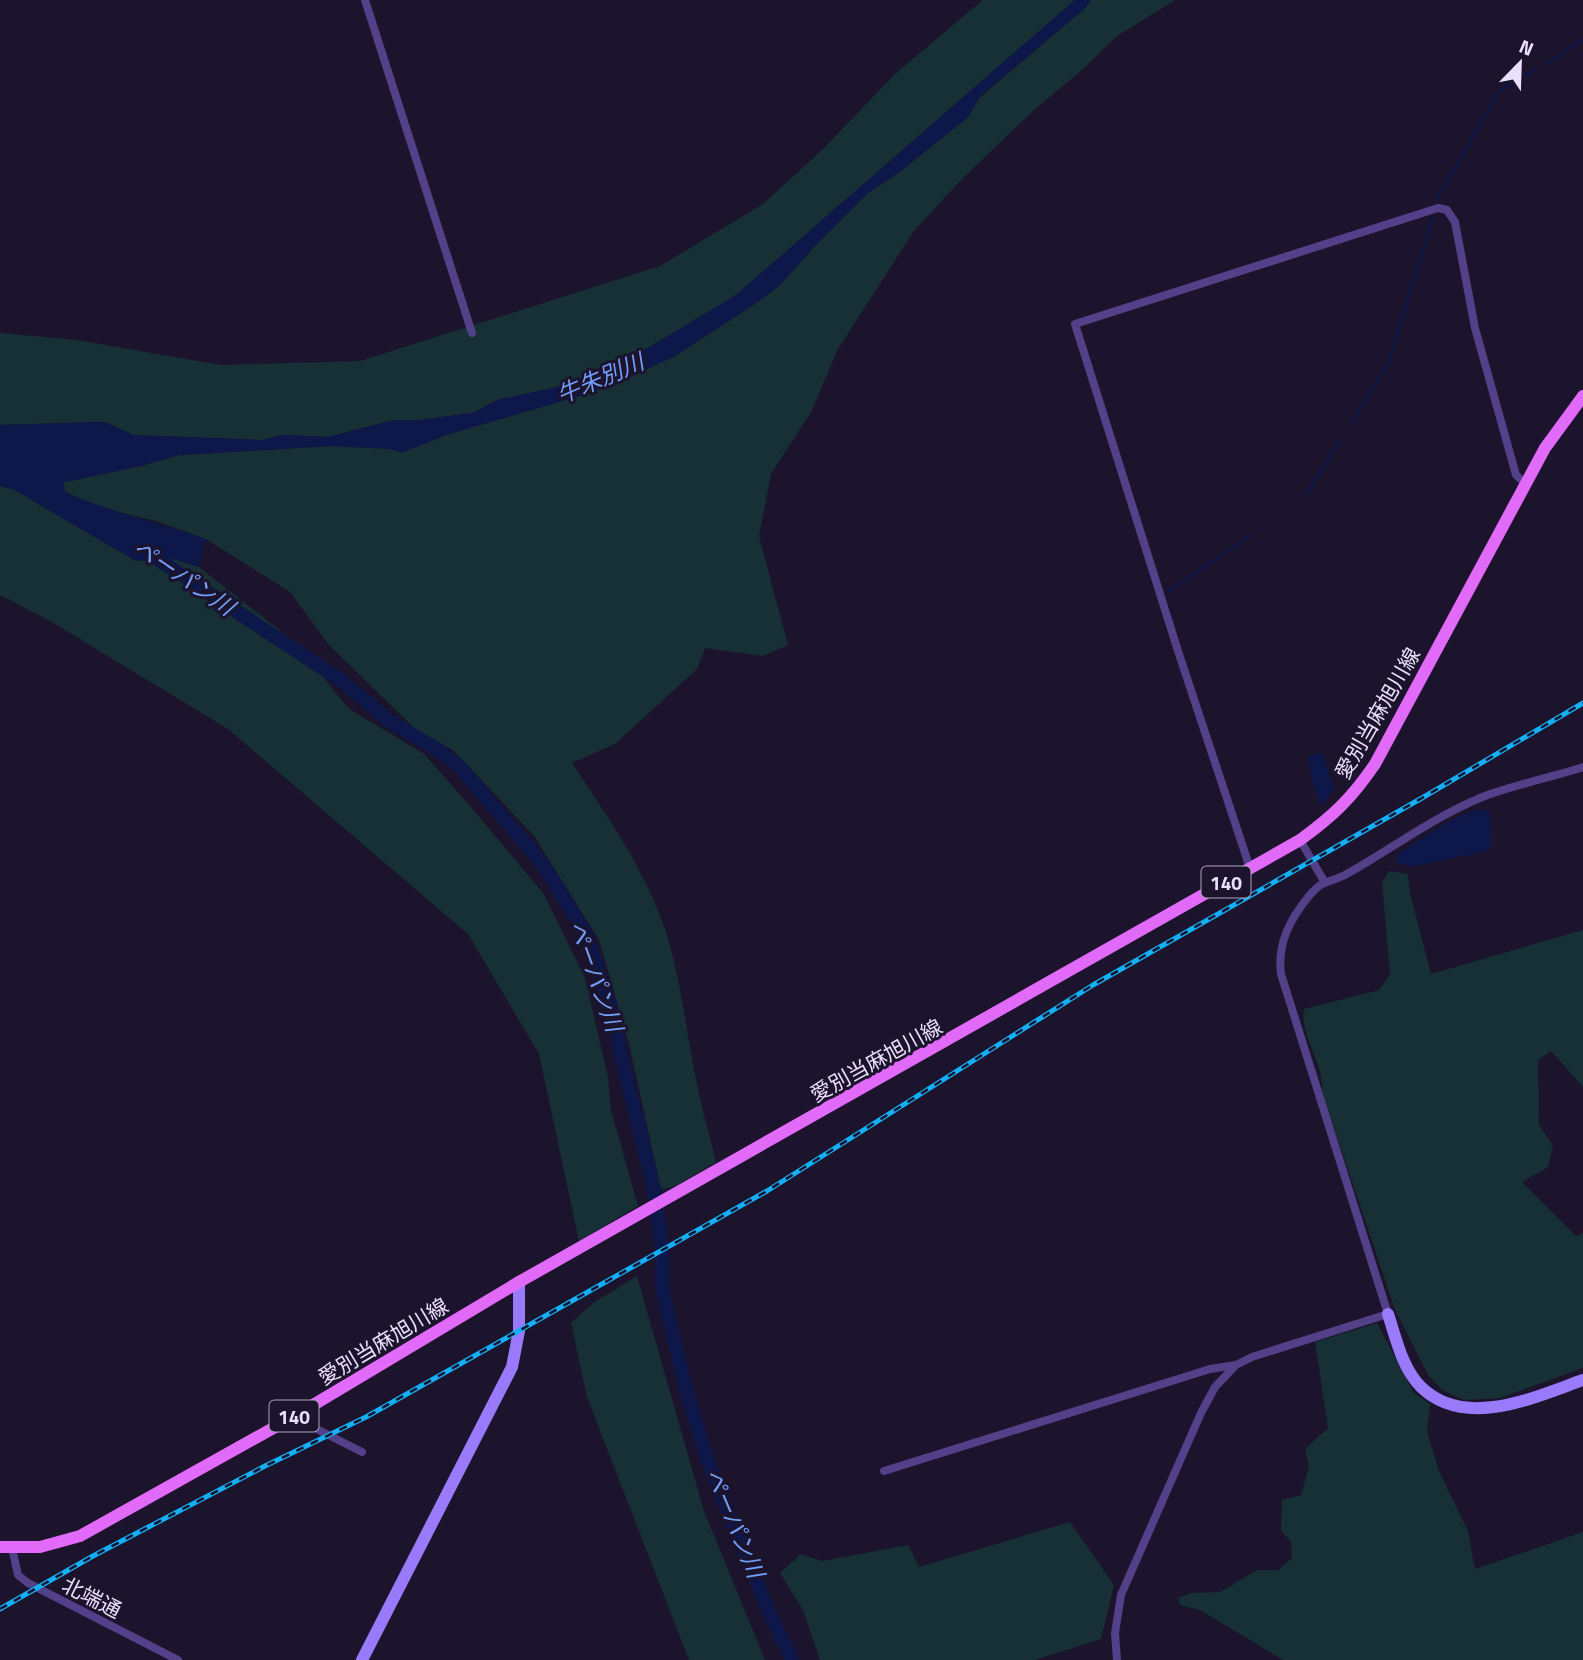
<svg xmlns="http://www.w3.org/2000/svg" width="1583" height="1660" font-family="'Titillium Web','Noto Sans JP',sans-serif">
<style>
.green{fill:#163036}
.water{fill:#0e174a}
.lines{fill:none;stroke-linecap:round;stroke-linejoin:round}
.stream{stroke:#0e174a;stroke-width:2.5}
.river{stroke:#0e174a;stroke-width:14}
.street{stroke:#524089;stroke-width:8}
.secondary{stroke:#987afa;stroke-width:12}
.primary{stroke:#e26af9;stroke-width:12}
.rail-casing{stroke:#13b0f6;stroke-width:5}
.rail{stroke:#1c132c;stroke-width:2.5;stroke-dasharray:8;stroke-linecap:butt}
.labels{text-anchor:middle;dominant-baseline:central;stroke-width:6;stroke-linejoin:round;paint-order:stroke}
.shield{fill:#1c132c;stroke:#aca2bf;stroke-width:2}
.shield-label{font-size:19px;font-weight:bold;fill:#e9dffe}
.street-label{font-size:21px;fill:#e9dffe;stroke:#1c132c}
.water-label{font-size:23px;font-style:italic;fill:#719efa;stroke:#1c132c}
</style>
<rect width="100%" height="100%" fill="#1c132c"/>
<path class="green" d="M983 0H1075L735 296 648 348 567 385 497 400 473 413 419 420H394L328 437 283 435 263 440 133 435 105 422 0 425V333L77 340 221 365 360 361 660 266 763 204 822 150 896 73Z
M1091 0H1175L1117 36 1082 70 1034 110 960 181 914 231 838 349 811 412 771 474 759 536 788 645 763 656 705 648 697 669 615 744 572 763C609 819 650 876 669 942 682 988 687 1036 697 1084 702 1110 710 1136 716 1162L674 1187 661 1189 629 1044 599 940 534 836 453 750 417 731 329 645 290 592 206 539 156 521 98 507 64 491V482L141 466 179 455 332 446 391 449 401 452 449 434 576 397 623 380 673 357 752 306 780 285 814 247 869 192 897 174 968 117 979 98 1084 9Z
M0 486 13 489 136 561 170 558 199 567 296 643 349 709 423 753 465 800 544 894 585 978 608 1077 611 1110 638 1206 579 1241 539 1054 468 934 228 729 50 621 0 595Z
M1389 871 1408 874 1410 893 1431 974 1583 930V1087L1551 1051 1538 1060 1539 1125 1553 1145 1548 1167 1522 1182 1576 1236 1583 1233V1368L1500 1398 1464 1400 1442 1390 1428 1375 1394 1307 1322 1092C1324 1061 1300 1039 1304 1009L1379 990 1390 975 1382 883Z
M637 1276 704 1511 765 1660H689L587 1397 571 1323 593 1303Z
M1377 1323 1414 1393 1430 1404 1427 1431 1439 1471 1468 1531 1475 1569 1583 1532V1660H1283L1200 1610 1180 1605 1178 1598 1190 1593 1220 1592 1257 1570H1278L1292 1558 1291 1542 1281 1530 1282 1500 1301 1495 1309 1467 1305 1449 1328 1428 1315 1342Z
M1070 1522 1114 1585 1101 1639 1035 1660H820L803 1610 780 1573 801 1554 822 1561 908 1545 919 1567Z"/>
<path class="water" d="M1075 0H1091L1084 9 979 97 968 117 897 174 869 192 814 247 780 285 752 306 673 357 623 380 576 397 449 434 401 453 391 449 332 446 179 455 141 466 64 482 65 492C110 512 159 523 206 539L199 567 170 558 136 561 13 489 0 486V425L105 422 133 435 263 440 283 435 328 437 394 420H419L473 413 497 400 567 385 648 348 735 296Z
M1319 752 1323 755 1334 789 1323 804 1320 803 1312 779 1308 757Z
M1484 809 1490 812 1491 847 1488 851 1410 867 1395 861 1398 854C1424 838 1454 813 1484 809Z"/>
<g class="lines">
<path class="stream" d="M1547 64 1583 39
M1434 204 1500 90 1535 70
M1353 421 1389 361 1433 217
M1307 493 1341 439
M1168 592 1251 535"/>
<path class="river" d="M144 550 342 681 391 722 438 750 459 766 537 857 551 877 586 935 615 1020 621 1055 654 1189 662 1248V1288L685 1386 708 1462 769 1612 792 1660"/>
<path class="street" d="M365 0 472 333
M1300 840 1324 881
M1250 868 1178 651 1075 324 1438 208 1447 210 1455 222 1475 328 1516 475 1525 483
M293 1417 362 1452
M884 1471 1210 1369 1236 1365 1252 1357 1388 1314 1281 974C1277 944 1290 919 1309 896 1323 879 1329 883 1345 875 1390 850 1432 818 1480 798 1513 785 1549 778 1583 767
M12 1548 18 1575 28 1583 178 1660
M1117 1660 1115 1633 1121 1595 1201 1413 1215 1387 1236 1365"/>
<path class="secondary" d="M1388 1314C1396 1338 1402 1368 1421 1387 1465 1430 1535 1397 1583 1380
M362 1660 512 1367 519 1331V1282"/>
<path class="primary" d="M0 1547H40L80 1536 293 1417 519 1282 1300 840C1333 816 1352 798 1375 764L1545 448 1583 396"/>
<g class="rail-casing">
<path id="rail" d="M0 1609 93 1556 265 1466 366 1417 767 1191 1093 985 1422 798 1583 703"/>
</g>
<use href="#rail" class="rail"/>
</g>
<g class="labels">
<g class="shield">
<rect x="1201.5" y="866.5" width="49" height="31" rx="5"/>
<rect x="269.5" y="1400.5" width="49" height="31" rx="5"/>
</g>
<g class="shield-label">
<text x="1226" y="882">140</text>
<text x="294" y="1416">140</text>
</g>
<g class="street-label">
<text transform="translate(1377 713) rotate(-60)">愛別当麻旭川線</text>
<text transform="translate(876 1060) rotate(-29)">愛別当麻旭川線</text>
<text transform="translate(383 1341) rotate(-31)">愛別当麻旭川線</text>
<text transform="translate(92 1597) rotate(27)">北端通</text>
</g>
<g class="water-label">
<text transform="translate(600 378) rotate(-23)">牛朱別川</text>
<text transform="translate(184 577) rotate(34)">ペーパン川</text>
<text transform="translate(596 976) rotate(70)">ペーパン川</text>
<text transform="translate(735 1523) rotate(67)">ペーパン川</text>
</g>
</g>
<g transform="translate(1520 63) rotate(23)" stroke="#1c132c" stroke-width="5" paint-order="stroke">
<path d="M0-5L12 26L0 18L-12 26Z" fill="#e9dffe"/>
<text y="-10" font-size="19" font-weight="bold" text-anchor="middle" fill="#e9dffe">N</text>
</g>
</svg>
